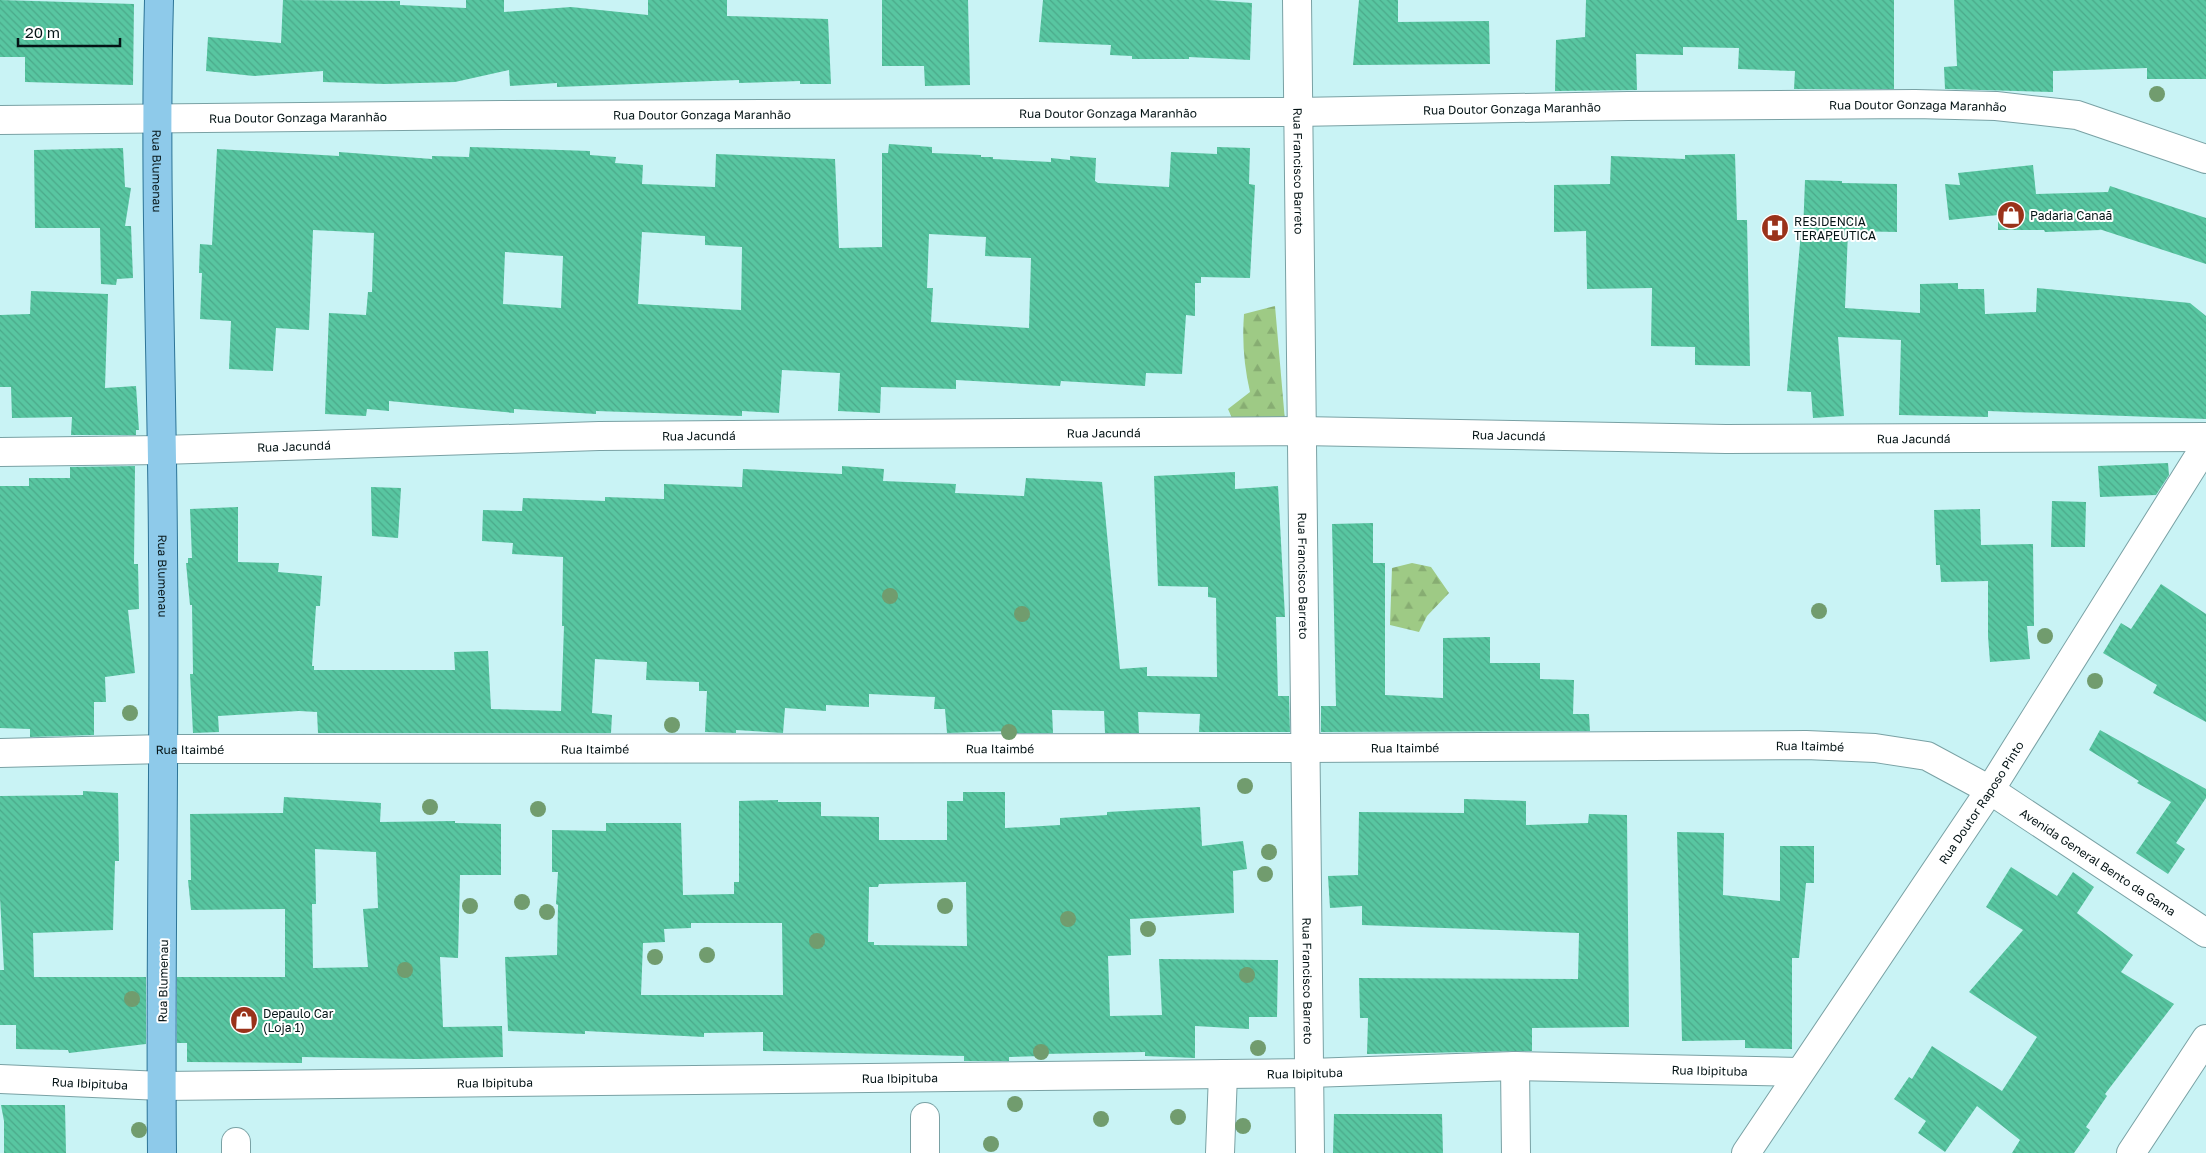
<svg xmlns="http://www.w3.org/2000/svg" width="2206" height="1153" font-family="'Golos Text',sans-serif">
<style>
.forest{fill:url(#forest-firs)}
.building{fill:url(#building-back-hatch);fill-rule:evenodd}
.lines{fill:none;stroke-linecap:round;stroke-linejoin:round}
.minor-casing{stroke:#79a1a4;stroke-width:30}
.major-casing{stroke:#2d7497;stroke-width:30}
.minor{stroke:#fff;stroke-width:28}
.major{stroke:#8ecaea;stroke-width:28}
.tree{fill:#719c6e}
.labels{text-anchor:middle;dominant-baseline:central;stroke-width:4;stroke-linejoin:round;paint-order:stroke}
.street-label{font-size:12px;fill:#051416;stroke:#fff}
.poi-label{font-size:12px;fill:#051416;stroke:#fff;text-anchor:start}
</style>
<defs>
<pattern id="forest-firs" width="22" height="20" patternUnits="userSpaceOnUse" patternTransform="scale(1.25)"><rect width="22" height="20" fill="#9eca85"/><path d="M5 1l3.5 6h-7zM16 11l3.5 6h-7z" fill="#87ad72"/></pattern>
<pattern id="building-back-hatch" width="6" height="6" patternUnits="userSpaceOnUse" patternTransform="scale(1.25)"><rect width="6" height="6" fill="#58c6a1"/><path d="M-1 5l2 2M0 0l6 6M5-1l2 2" fill="none" stroke="#4ba98a"/></pattern>
</defs>
<rect width="100%" height="100%" fill="#c9f3f5"/>
<path class="forest" d="M1275 306 1285 421 1232 418 1228 409 1250 392C1244 366 1242 341 1244 314Z
M1412 563 1431 567 1449 593 1427 616 1419 632 1390 625 1392 568Z"/>
<path class="building" d="M0 0 134 4 133 85 25 82V57H0Z
M283 0 400 1V5L466 8V0H504V12L571 7 648 15V0H727V16L828 19 831 84H800V81L739 83V80L557 87V83L510 86 509 70 455 82 385 84 323 82V71L254 76 206 71 208 37 281 43Z
M882 0H968L970 85 925 86 924 66H882Z
M1043 0H1209L1252 3 1250 60 1189 57V59H1132V56L1110 55 1111 45 1039 42Z
M1359 0H1398V22L1489 21 1490 64 1353 65Z
M1586 0H1894V89H1794L1795 71 1738 69 1739 48 1683 47V55L1636 54 1637 90 1555 91 1556 40 1585 37Z
M1954 0H2206V79H2147V68L2053 71V92L1945 89 1944 67 1957 66Z
M889 144 932 147V153L981 155V157H993V159L1051 162V158L1070 160V156L1096 158 1095 181 1098 183 1169 187 1171 152 1217 154V147L1250 148 1249 184 1255 185 1250 278 1201 277V283H1195V316L1186 315 1182 374 1146 373 1145 386 1061 381 1060 386 956 380V389L881 387 880 413 838 411 840 373 782 370 779 413 742 411V416L596 411V414L514 409V413L389 401V411L367 409 366 416 325 414 329 313 366 315 368 292H372L374 233 313 230 309 330 276 328 273 371 229 369 231 321 200 319 202 273H199L200 244 212 245 217 149 339 156V152L432 159V156L469 157 470 147 590 151V155L616 157 615 163 643 165 642 184 715 187 716 154 835 159 839 248 882 247V153H888ZM642 232 705 236V245L742 247 741 310 638 304ZM929 234 986 237 985 256 1031 258 1029 328 931 322 933 288H927ZM505 252 563 256 561 308 503 304Z
M123 148 125 187 131 188 125 226H131L133 278 117 279 116 285 101 284 100 228H35L34 150Z
M1735 154 1737 220H1747L1750 366 1695 365V347L1651 346 1652 288 1587 289 1586 231 1554 232V185L1610 184 1611 156 1685 159V155Z
M2033 165 2036 194 2108 192 2110 186 2206 218V264L2099 229 2101 230 2045 232 2044 230H1998V215L1949 220 1945 184 1960 185 1958 173Z
M1805 180 1842 181V183L1897 184V232L1848 231 1845 308 1920 313V284L1958 283V289H1984L1985 314 2036 312 2037 288 2190 303 2206 316V419L1988 411V417L1899 415 1901 340 1838 337 1844 416 1813 418 1811 392 1787 391 1801 232 1803 233Z
M31 291 108 294 105 388 136 386 139 430H136V435H71L72 417 12 418 11 387H0V315L30 314Z
M2168 463 2169 475 2156 495 2100 497 2098 466Z
M135 466 134 564H138L139 609 128 610 135 673 105 677 106 702H94V735L30 737V729L0 728V486H29V478H70V467Z
M842 466 884 469 883 481 956 484 955 493 1024 496 1026 478 1102 482 1120 669 1147 667V676L1217 677 1216 598 1208 597V587L1158 586 1154 476 1235 472V489L1278 486 1285 617H1276L1278 696H1289L1290 732H1199L1200 714 1138 712 1139 733H1105L1104 711 1052 710 1053 733H1012V731L947 733 945 709H934L935 697 869 694V707L826 705V711L785 708 783 733 736 730V733L705 732 707 691H699V682L646 680 647 662 595 659 592 713 612 715 611 733H318L317 712 299 711 218 716 219 732 193 733 190 674H193L192 605H190L186 563H188V558H192L190 509 238 507V562L279 563 278 572 322 576 320 606H316L312 666H314V670H455L454 652 488 651 491 709 561 711 564 626H562L563 557 512 554 513 543 482 541 483 510 522 511 523 498 605 501V497L664 499V484L742 487 743 469 842 474Z
M371 487 401 488 398 538 372 536Z
M2052 501 2086 502 2085 547H2051Z
M1980 509 1981 545 2033 544 2034 626H2027L2030 659 1990 662 1988 636V581L1941 582 1940 565H1936L1934 510Z
M1373 523V563H1385V695L1443 698V638L1490 637V663H1540V679L1574 680 1573 714H1589L1590 731 1321 732V706H1336L1332 524Z
M2161 584 2206 614V722L2153 693 2157 685 2103 653 2121 623 2131 629Z
M2100 730 2206 789V798L2176 843 2185 849 2168 874 2136 853 2171 802 2137 783 2139 781 2089 750Z
M83 791 118 793 119 861H115L113 930 33 933 34 977H146V1044L69 1053 68 1050 16 1049V1025H0V970H4L0 898V796L83 795Z
M963 792H1005V828L1060 825V818L1107 815V812L1200 807 1202 846 1243 841 1247 869 1233 871 1234 913 1130 919 1131 955 1108 956 1110 1016 1162 1015 1159 959 1278 960 1277 1017H1249V1029L1195 1026V1058L1145 1056V1052L1043 1054V1056L1009 1057V1061H964V1056L763 1051V1032L704 1033V1037L585 1031V1034L508 1031 505 957 557 955 558 905 556 904 558 872H552V830L606 831V823H681L683 895 734 894V882H739V801L778 800V802H821V816L879 817V840H947V801H963ZM966 882 967 946 874 945V942H868L869 887H878L879 884ZM691 923H782L783 995H641L643 943 665 942 664 929 691 928Z
M284 797 381 803 380 822 455 821V823L501 824V875H460L458 958 440 957 443 1027 502 1026 503 1057 416 1059 302 1057V1063L187 1062V1043H177V977H285V909L191 910 188 880H191L190 814 283 813ZM315 849 376 852 378 908 363 909 368 967 313 968 312 904H316Z
M1464 799 1526 801V825L1588 823 1589 814 1627 815 1629 1027 1532 1028V1051L1367 1054 1368 1018H1360L1359 978 1578 979 1579 933 1362 925V906L1330 908 1328 876 1358 875 1359 812 1464 813Z
M1677 832 1724 833 1723 895 1780 901V846H1814V883H1806L1799 958H1792V1049L1745 1048V1040L1682 1041Z
M2011 867 2057 896 2073 872 2094 887 2077 913 2133 955 2121 972 2174 1004 2105 1094 2107 1096 2086 1127 2090 1130 2074 1153H2012L2020 1140 1977 1106 1945 1152 1918 1133 1926 1121 1894 1099 1909 1077 1912 1079 1932 1046 2002 1091 2037 1037 1969 992 2023 930 1986 907Z
M1 1105H65L66 1153H4V1121Z
M1334 1114H1442L1443 1153H1333Z"/>
<g class="lines">
<g class="minor-casing">
<g id="minor">
<path id="s1" d="M1297 0 1310 1153"/>
<path id="s2" d="M0 120 502 115 1297 112 1628 106 1915 104 1996 106 2077 115 2206 159"/>
<path id="s3" d="M0 452 162 450 599 436 1301 431 1726 439 2206 437"/>
<path id="s4" d="M0 753 165 749 1305 748 1806 745 1875 748 1927 756 1990 790 2206 933"/>
<path d="M1515 1066 1516 1153"/>
<path id="s5" d="M0 1079 162 1086 1310 1073 1515 1066 1799 1072"/>
<path d="M236 1153V1142"/>
<path d="M925 1153V1117"/>
<path d="M1220 1153 1223 1074"/>
<path id="s6" d="M1746 1153 1990 790 2206 445"/>
<path d="M2131 1153 2206 1039"/>
</g>
</g>
<g class="major-casing">
<g id="major">
<path id="s7" d="M159 0C154 183 162 367 163 550 165 751 160 952 162 1153"/>
</g>
</g>
<use href="#minor" class="minor"/>
<use href="#major" class="major"/>
</g>
<g class="tree">
<circle cx="2157" cy="94" r="8"/>
<circle cx="890" cy="596" r="8"/>
<circle cx="1819" cy="611" r="8"/>
<circle cx="1022" cy="614" r="8"/>
<circle cx="2045" cy="636" r="8"/>
<circle cx="2095" cy="681" r="8"/>
<circle cx="130" cy="713" r="8"/>
<circle cx="672" cy="725" r="8"/>
<circle cx="1009" cy="732" r="8"/>
<circle cx="1245" cy="786" r="8"/>
<circle cx="430" cy="807" r="8"/>
<circle cx="538" cy="809" r="8"/>
<circle cx="1269" cy="852" r="8"/>
<circle cx="1265" cy="874" r="8"/>
<circle cx="522" cy="902" r="8"/>
<circle cx="470" cy="906" r="8"/>
<circle cx="945" cy="906" r="8"/>
<circle cx="547" cy="912" r="8"/>
<circle cx="1068" cy="919" r="8"/>
<circle cx="1148" cy="929" r="8"/>
<circle cx="817" cy="941" r="8"/>
<circle cx="707" cy="955" r="8"/>
<circle cx="655" cy="957" r="8"/>
<circle cx="405" cy="970" r="8"/>
<circle cx="1247" cy="975" r="8"/>
<circle cx="132" cy="999" r="8"/>
<circle cx="1258" cy="1048" r="8"/>
<circle cx="1041" cy="1052" r="8"/>
<circle cx="1015" cy="1104" r="8"/>
<circle cx="1178" cy="1117" r="8"/>
<circle cx="1101" cy="1119" r="8"/>
<circle cx="1243" cy="1126" r="8"/>
<circle cx="139" cy="1130" r="8"/>
<circle cx="991" cy="1144" r="8"/>
</g>
<defs>
<g id="shop-disc" transform="scale(1.4375)"><circle r="9.5" fill="#9a321a" stroke="#fff"/><path d="M-5-2.5h2.3a2.7 3.5 0 0 1 5.4 0H5L5.5 6h-11ZM-1.5-2.5h3a1.5 2.3 0 0 0-3 0Z" fill="#fff"/></g>
<g id="hospital-disc" transform="scale(1.4375)"><circle r="9.5" fill="#9a321a" stroke="#fff"/><path d="M-5-5h3v3.5h4V-5h3V5h-3V1.5h-4V5h-3Z" fill="#fff"/></g>
</defs>
<g fill-rule="evenodd">
<use href="#shop-disc" x="2011" y="215"/>
<use href="#hospital-disc" x="1775" y="228"/>
<use href="#shop-disc" x="244" y="1020"/>
</g>
<g class="labels">
<g class="street-label">
<text stroke="none"><textPath href="#s2" startOffset="1918">Rua Doutor Gonzaga Maranhão</textPath></text>
<text stroke="none"><textPath href="#s2" startOffset="1512">Rua Doutor Gonzaga Maranhão</textPath></text>
<text stroke="none"><textPath href="#s2" startOffset="1108">Rua Doutor Gonzaga Maranhão</textPath></text>
<text stroke="none"><textPath href="#s2" startOffset="702">Rua Doutor Gonzaga Maranhão</textPath></text>
<text stroke="none"><textPath href="#s2" startOffset="298">Rua Doutor Gonzaga Maranhão</textPath></text>
<text stroke="none"><textPath href="#s7" startOffset="171">Rua Blumenau</textPath></text>
<text stroke="none"><textPath href="#s1" startOffset="171">Rua Francisco Barreto</textPath></text>
<text stroke="none"><textPath href="#s3" startOffset="1104">Rua Jacundá</textPath></text>
<text stroke="none"><textPath href="#s3" startOffset="1509">Rua Jacundá</textPath></text>
<text stroke="none"><textPath href="#s3" startOffset="699">Rua Jacundá</textPath></text>
<text stroke="none"><textPath href="#s3" startOffset="1914">Rua Jacundá</textPath></text>
<text stroke="none"><textPath href="#s3" startOffset="294">Rua Jacundá</textPath></text>
<text stroke="none"><textPath href="#s7" startOffset="576">Rua Blumenau</textPath></text>
<text stroke="none"><textPath href="#s1" startOffset="576">Rua Francisco Barreto</textPath></text>
<text stroke="none"><textPath href="#s4" startOffset="1810">Rua Itaimbé</textPath></text>
<text stroke="none"><textPath href="#s4" startOffset="1405">Rua Itaimbé</textPath></text>
<text stroke="none"><textPath href="#s4" startOffset="595">Rua Itaimbé</textPath></text>
<text stroke="none"><textPath href="#s4" startOffset="1000">Rua Itaimbé</textPath></text>
<text stroke="none"><textPath href="#s4" startOffset="190">Rua Itaimbé</textPath></text>
<text stroke="none"><textPath href="#s6" startOffset="422">Rua Doutor Raposo Pinto</textPath></text>
<text stroke="none"><textPath href="#s4" startOffset="2129">Avenida General Bento da Gama</textPath></text>
<text transform="translate(163 981) rotate(-89)">Rua Blumenau</text>
<text stroke="none"><textPath href="#s1" startOffset="981">Rua Francisco Barreto</textPath></text>
<text stroke="none"><textPath href="#s5" startOffset="1710">Rua Ibipituba</textPath></text>
<text stroke="none"><textPath href="#s5" startOffset="1305">Rua Ibipituba</textPath></text>
<text stroke="none"><textPath href="#s5" startOffset="900">Rua Ibipituba</textPath></text>
<text stroke="none"><textPath href="#s5" startOffset="495">Rua Ibipituba</textPath></text>
<text stroke="none"><textPath href="#s5" startOffset="90">Rua Ibipituba</textPath></text>
</g>
<g class="poi-label">
<text x="2030" y="215">Padaria Canaã</text>
<text x="1794" y="221">RESIDENCIA<tspan x="1794" dy="14">TERAPEUTICA</tspan></text>
<text x="263" y="1013">Depaulo Car<tspan x="263" dy="14">(Loja 1)</tspan></text>
</g>
</g>
<path d="M18 38v8h102v-8" fill="none" stroke="#051416" stroke-width="2.5"/>
<text x="25" y="38" font-size="15" fill="#051416" stroke="#ffffff" stroke-width="4" paint-order="stroke">20 m</text>
</svg>
